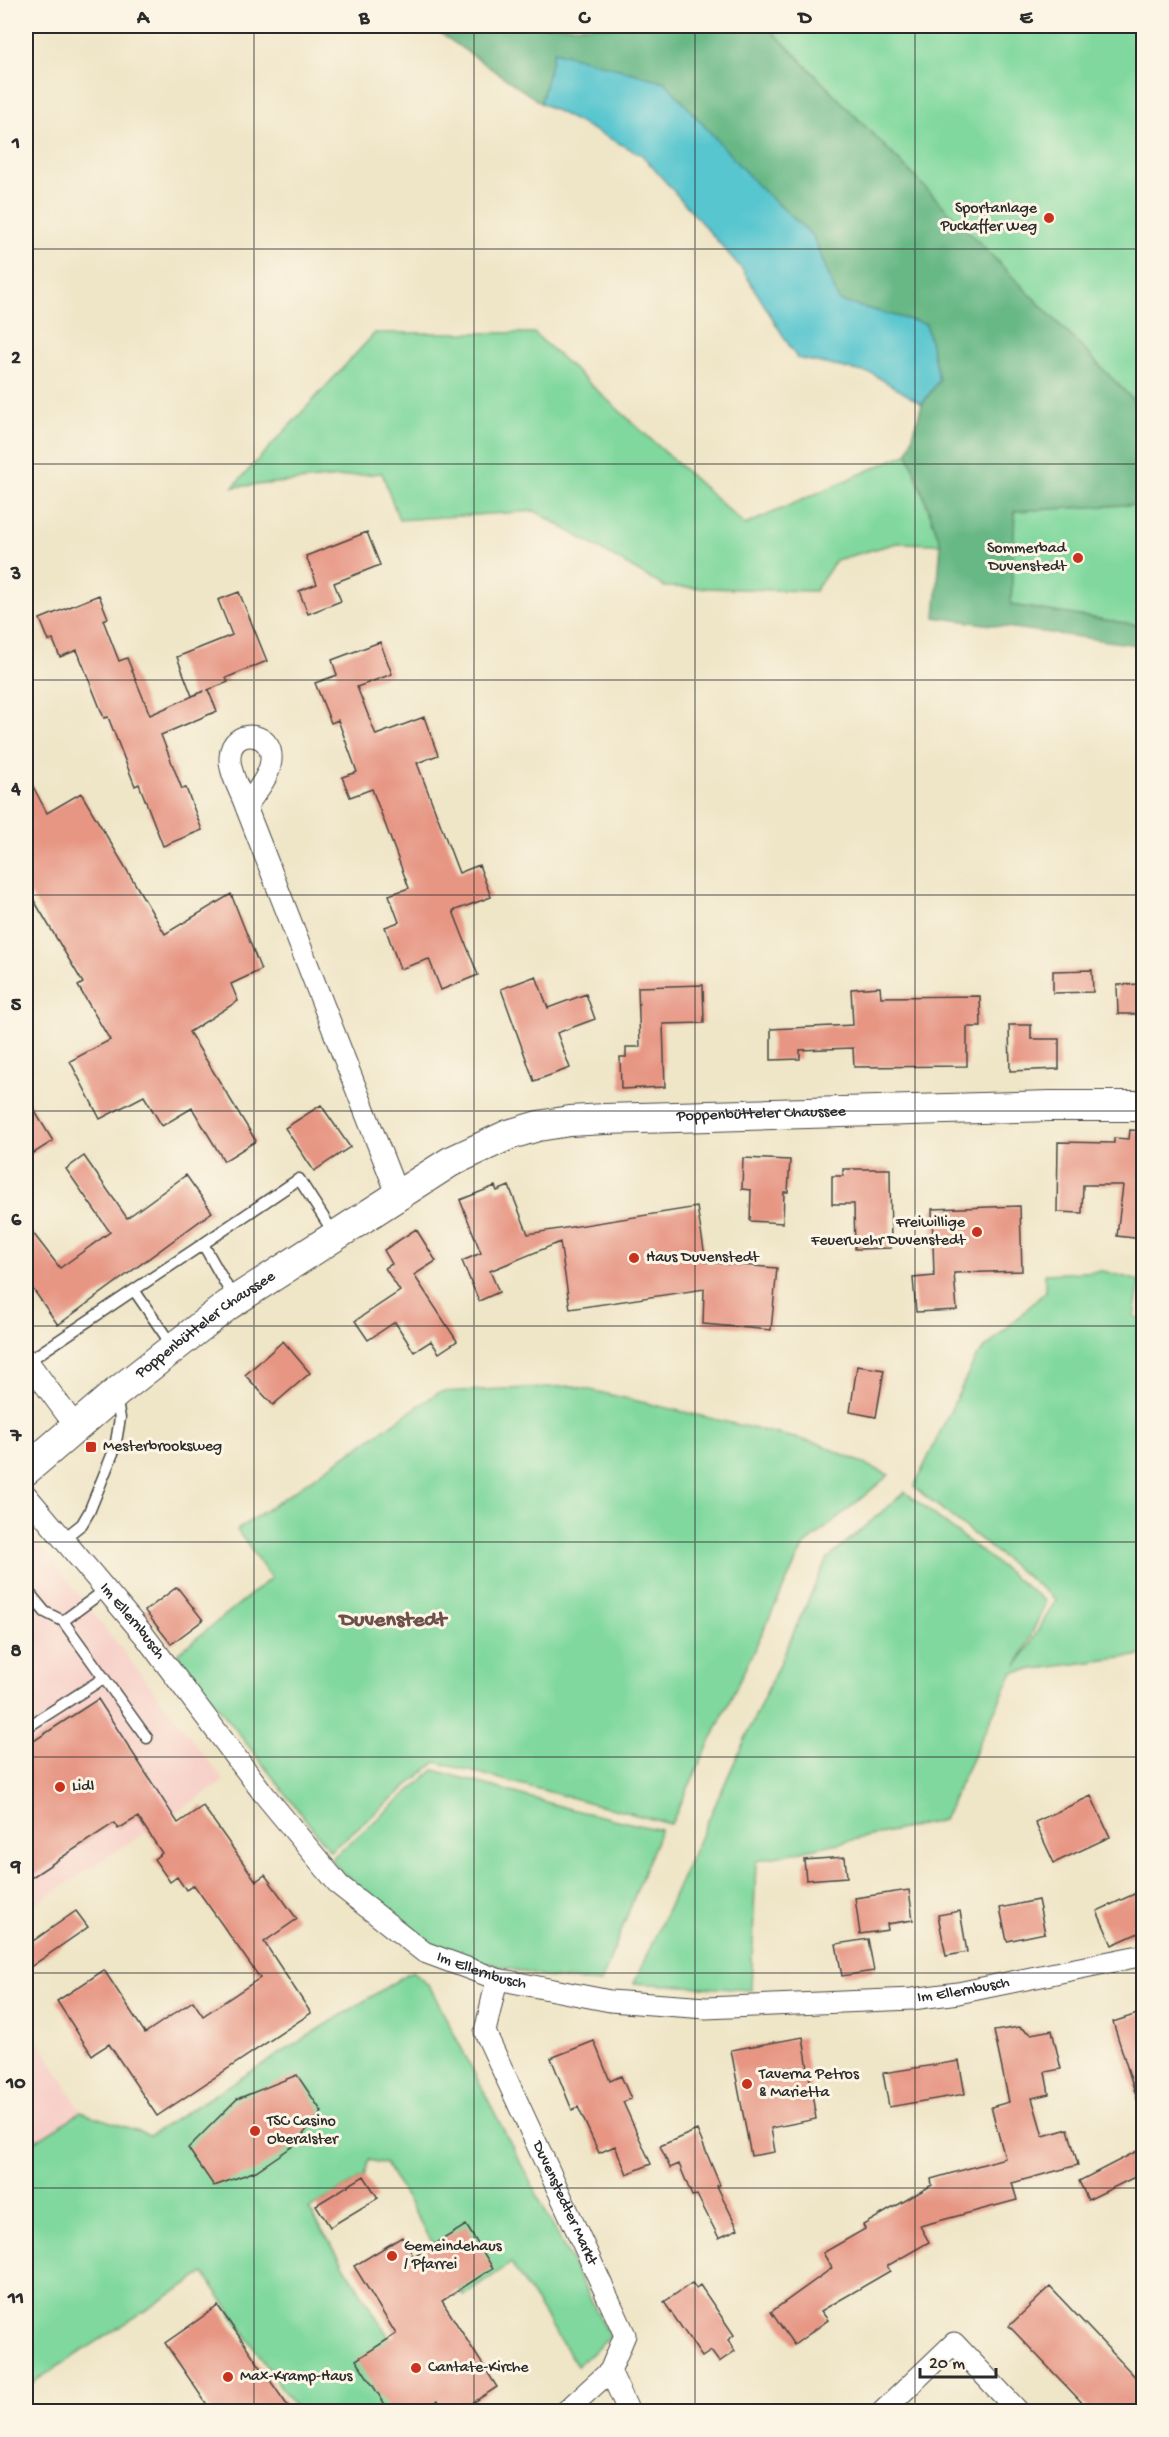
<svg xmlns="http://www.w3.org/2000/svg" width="1169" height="2437" font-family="'Gochi Hand',sans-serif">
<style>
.built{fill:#f7d0c9}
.green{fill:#80d89e;stroke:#568264;stroke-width:1.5}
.forest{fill:#68b885;stroke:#4a7258;stroke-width:1.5}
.water{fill:#59c6cf;stroke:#42787d;stroke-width:1.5}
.building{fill:#e79684}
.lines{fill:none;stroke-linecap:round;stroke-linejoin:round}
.service-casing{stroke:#484742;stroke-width:13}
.minor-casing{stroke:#484742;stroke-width:23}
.secondary-casing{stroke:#484742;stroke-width:32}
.service{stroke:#fff;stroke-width:10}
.minor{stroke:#fff;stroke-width:21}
.secondary{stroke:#fff;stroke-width:30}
.grid{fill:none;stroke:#2b2b2b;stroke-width:1.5;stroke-opacity:0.55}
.poi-dot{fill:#c8321e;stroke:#fcf5e5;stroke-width:2}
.labels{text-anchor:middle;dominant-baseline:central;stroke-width:6;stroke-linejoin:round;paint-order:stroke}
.poi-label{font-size:16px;fill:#2b2b2b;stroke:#fcf5e5;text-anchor:start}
.street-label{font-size:16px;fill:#2b2b2b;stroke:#fcf5e5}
.district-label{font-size:22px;font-weight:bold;fill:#6d504a;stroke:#fcf5e5}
.neatline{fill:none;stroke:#2b2b2b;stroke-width:2}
.grid-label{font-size:20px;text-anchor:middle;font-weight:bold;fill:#2b2b2b}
</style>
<rect width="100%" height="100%" fill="#fcf5e5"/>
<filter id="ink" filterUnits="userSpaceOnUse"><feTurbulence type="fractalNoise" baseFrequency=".0167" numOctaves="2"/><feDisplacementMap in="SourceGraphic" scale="12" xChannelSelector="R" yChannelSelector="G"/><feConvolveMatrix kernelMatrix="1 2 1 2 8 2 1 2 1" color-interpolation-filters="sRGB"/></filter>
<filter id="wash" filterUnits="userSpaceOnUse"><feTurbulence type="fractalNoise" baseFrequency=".008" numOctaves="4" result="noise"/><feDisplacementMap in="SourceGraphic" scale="24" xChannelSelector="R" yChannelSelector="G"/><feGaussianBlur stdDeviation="1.35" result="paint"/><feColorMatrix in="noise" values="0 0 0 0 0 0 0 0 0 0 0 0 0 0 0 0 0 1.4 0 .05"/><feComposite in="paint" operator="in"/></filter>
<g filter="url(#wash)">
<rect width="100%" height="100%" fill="#efe5c7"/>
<path class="built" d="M29 1531 224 1781 26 1910V1532Z
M26 2020 81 2111 26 2147Z"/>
<path class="green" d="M767 26H1143V410Z
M375 333H534L745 525 908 453 941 544 897 543 836 560 815 591 665 587 535 511 399 520 382 473 233 487Z
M1143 504V626L1011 605 1015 511Z
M1103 1271 1140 1281 1134 1317 1144 1319 1143 1655 1013 1672 943 1820 756 1861 751 1990 634 1983 827 1559 905 1492 1046 1602 1017 1666 1056 1600 914 1487 976 1357 1045 1292V1274Z
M573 1386 820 1444 889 1475 803 1547 671 1824 436 1762 330 1851 177 1654 271 1578 237 1530 439 1392Z
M434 1770 570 1809 660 1830 601 1983 544 1977 441 1952 341 1872 331 1859Z
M412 1971 430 1987 610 2337 577 2366 511 2263 464 2296 386 2164 369 2160 364 2176 309 2209 435 2411H297L204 2273 26 2387V2147L81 2112 150 2135Z"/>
<path class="forest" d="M430 26H767L1143 410V504L1015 511 1011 605 1143 626V646L935 617 941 544 908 453 922 404 939 380 926 324 839 301 813 236 758 186 555 51 541 103Z"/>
<path class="water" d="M554 51 665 82 758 186 813 236 839 301 926 324 939 380 922 404 873 374 797 358 742 269 642 155 541 103Z"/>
<g id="blocks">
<path class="building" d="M367 532 380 565 334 583 341 601 308 614 299 591 317 584 306 556Z
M239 592 267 661 226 678 228 682 208 690 217 711 161 735 182 789 186 788 202 830 163 846 139 784 135 786 108 717 104 718 77 650 60 657 53 640 49 641 40 619 99 595 108 618 103 620 119 661 127 658 150 715 204 691 192 696 177 657 232 635 218 600Z
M380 642 392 674 357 687 376 735 424 717 438 755 417 763 459 873 479 865 491 897 453 911 478 975 441 990 429 959 400 969 385 927 399 922 389 895 409 888 372 789 350 797 342 777 357 772 338 720 331 723 315 683 337 675 332 660Z
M26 773 47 813 81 793 165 934 231 894 261 970 231 984 238 1001 189 1032 256 1141 224 1161 192 1108 162 1126 144 1096 100 1119 70 1061 110 1040 78 986 83 983 26 887Z
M1092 970 1093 992 1053 993V971Z
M536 976 548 1008 586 994 595 1019 557 1033 570 1068 534 1081 501 989Z
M1143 984V1014H1118L1117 985Z
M703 985 704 1023 663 1024 665 1087 621 1089 620 1057H626V1047H640L638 987Z
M880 987 881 997 980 996 981 1027H967V1066L854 1067 853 1048 800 1050V1059L771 1060V1029L853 1025 851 989Z
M1009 1025H1031V1039H1059V1069L1010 1071Z
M26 1097 53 1141 26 1158Z
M321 1105 350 1147 314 1171 285 1128Z
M1130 1130 1143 1131V1239L1117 1236 1123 1185H1083L1082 1213 1057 1212 1058 1142 1114 1143V1138L1129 1139Z
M84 1156 127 1218 186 1175 212 1212 58 1325 26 1279V1224L60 1268 110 1232 66 1169Z
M743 1158 790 1160 788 1192H784L783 1223 750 1221 751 1190 742 1189Z
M843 1169H890L891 1248 855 1249 854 1204H832V1176H843Z
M495 1186 497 1191 509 1186 528 1234 697 1207 706 1262 777 1268 771 1330 703 1324 704 1289 570 1309 560 1242 490 1271 499 1292 479 1301 462 1261 481 1253 460 1200Z
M1020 1206 1022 1271 954 1273 957 1310 916 1312 913 1278 934 1276 932 1209Z
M416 1229 436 1261 414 1275 457 1341 439 1353 431 1341 414 1352 395 1322 368 1340 355 1321 400 1291 385 1268 392 1264 384 1250Z
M283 1341 310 1373 273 1405 245 1375Z
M857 1366 884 1370 876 1417 850 1412Z
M177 1587 203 1620 171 1644 145 1611Z
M98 1699 178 1823 203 1806 256 1881 265 1875 297 1919 264 1942 311 2013 157 2116 109 2044 92 2055 57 2001 104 1970 145 2033 193 2001 203 2016 260 1978 194 1885 186 1890 177 1877 170 1882 154 1859 162 1853 138 1817 118 1829 114 1823 26 1881V1746Z
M1091 1796 1110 1837 1054 1863 1035 1822Z
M845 1857 847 1877 806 1880 804 1860Z
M909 1890 913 1920 887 1924 888 1930 860 1934 855 1898Z
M1143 1890V1931L1112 1945 1097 1911Z
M1038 1900 1045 1933 1007 1941 1000 1908Z
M76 1911 88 1927 26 1970V1946Z
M960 1911 967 1952 946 1956 938 1915Z
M868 1939 874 1971 842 1976 836 1944Z
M1143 2012V2105H1139L1113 2022Z
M1019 2027 1031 2034 1052 2030 1061 2069 1045 2072 1049 2094 1032 2098 1043 2136 1068 2129 1078 2165 1012 2183 1017 2200 920 2226 929 2242 887 2266 890 2271 821 2311 828 2320 794 2345 771 2312 832 2268 823 2253 865 2229 863 2225 932 2185 931 2179 1005 2158 991 2107 1009 2102 994 2031Z
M803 2037 816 2119 771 2128 775 2152 751 2156 731 2050Z
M594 2041 610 2081 621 2076 631 2099 623 2102 651 2164 627 2174 615 2146 599 2153 578 2107 572 2110 551 2058Z
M959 2061 965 2094 889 2107 883 2073Z
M297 2075 322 2112 293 2146 256 2171 214 2186 188 2148 237 2099Z
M697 2130 720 2185 717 2186 738 2229 719 2238 697 2195 692 2196 679 2164 670 2168 660 2146Z
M1143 2148V2173L1088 2200 1079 2181Z
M364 2176 378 2198 330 2227 316 2205Z
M466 2225 493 2268 442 2301 497 2387 459 2412H444L438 2401 422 2412H390L356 2360 396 2334 354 2266 402 2237 414 2257Z
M692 2283 696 2288 700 2285 734 2335 728 2340 735 2351 719 2362 711 2351 702 2357 664 2302Z
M1050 2287 1143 2385V2412H1091L1009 2326Z
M218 2306 292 2412H212L165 2343Z"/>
</g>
</g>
<g filter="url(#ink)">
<use href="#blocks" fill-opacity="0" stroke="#484742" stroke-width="1.5"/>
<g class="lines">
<g class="service-casing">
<path id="service" d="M203 1244 299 1179 335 1235
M173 1347 134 1290 203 1244 234 1299
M27 1362 134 1290
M62 1540 82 1524 89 1512 115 1448 120 1418 116 1398
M26 1589 45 1612 63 1621
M105 1590 63 1621 147 1738
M29 1726 104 1678"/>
</g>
<g class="minor-casing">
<g id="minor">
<path d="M246 807C254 794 267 780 270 766 279 731 231 725 230 757 229 773 241 792 246 807L398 1196"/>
<path d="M26 1359 76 1427"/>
<path id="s1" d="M26 1495 144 1635 263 1793 339 1885 424 1952 497 1979 610 2001 706 2008 912 1999 958 1993 1144 1955"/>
<path id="s2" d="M497 1979 485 2032 625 2335 610 2371 565 2412"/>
<path d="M610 2371 629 2412"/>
<path d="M882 2412 954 2343 1019 2412"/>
</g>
</g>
<g class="secondary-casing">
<g id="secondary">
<path id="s3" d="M26 1470 116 1393 228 1305 450 1162 508 1135 538 1126 570 1121 605 1119 1050 1106H1144"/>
</g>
</g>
<use href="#service" class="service"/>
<use href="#minor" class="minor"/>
<use href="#secondary" class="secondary"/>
</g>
</g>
<path class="grid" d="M254 26V2412M474 26V2412M695 26V2412M915 26V2412M26 249H1144M26 464H1144M26 680H1144M26 895H1144M26 1111H1144M26 1326H1144M26 1542H1144M26 1757H1144M26 1973H1144M26 2188H1144"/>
<g class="poi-dot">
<circle cx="1049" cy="218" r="6"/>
<circle cx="1078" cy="558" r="6"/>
<circle cx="977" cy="1232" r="6"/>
<circle cx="634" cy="1258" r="6"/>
<rect x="85" y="1441" width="12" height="12" rx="3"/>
<circle cx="60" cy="1787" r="6"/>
<circle cx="747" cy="2084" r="6"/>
<circle cx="255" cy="2131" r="6"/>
<circle cx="392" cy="2256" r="6"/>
<circle cx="416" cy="2368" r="6"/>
<circle cx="228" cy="2377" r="6"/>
</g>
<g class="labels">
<g class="poi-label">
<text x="1037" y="209" text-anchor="end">Sportanlage<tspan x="1037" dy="18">Puckaffer Weg</tspan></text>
<text x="1066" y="549" text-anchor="end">Sommerbad<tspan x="1066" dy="18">Duvenstedt</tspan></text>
<text x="965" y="1223" text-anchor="end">Freiwillige<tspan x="965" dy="18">Feuerwehr Duvenstedt</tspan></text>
<text x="646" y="1258">Haus Duvenstedt</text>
<text x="103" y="1447">Mesterbrooksweg</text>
<text x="72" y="1787">Lidl</text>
<text x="759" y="2075">Taverna Petros<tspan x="759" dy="18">&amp; Marietta</tspan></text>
<text x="267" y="2122">TSC Casino<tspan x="267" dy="18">Oberalster</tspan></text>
<text x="404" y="2247">Gemeindehaus<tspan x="404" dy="18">/ Pfarrei</tspan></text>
<text x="428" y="2368">Cantate-Kirche</text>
<text x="240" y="2377">Max-Kramp-Haus</text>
</g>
<g class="street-label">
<text stroke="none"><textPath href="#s3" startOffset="844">Poppenbütteler Chaussee</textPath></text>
<text stroke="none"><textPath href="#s3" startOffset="231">Poppenbütteler Chaussee</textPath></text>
<text stroke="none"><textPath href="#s1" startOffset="165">Im Ellernbusch</textPath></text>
<text stroke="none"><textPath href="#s1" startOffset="669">Im Ellernbusch</textPath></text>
<text stroke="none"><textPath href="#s1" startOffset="1156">Im Ellernbusch</textPath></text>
<text stroke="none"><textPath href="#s2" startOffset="243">Duvenstedter Markt</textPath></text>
</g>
<g class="district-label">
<text x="393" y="1621">Duvenstedt</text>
</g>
</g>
<rect width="1169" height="2437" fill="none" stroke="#fcf5e5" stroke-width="66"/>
<path d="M920 2368v9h76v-9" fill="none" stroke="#2b2b2b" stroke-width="3"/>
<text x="929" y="2368" font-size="18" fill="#2b2b2b" stroke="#fcf5e5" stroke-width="4.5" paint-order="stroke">20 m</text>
<rect x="33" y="33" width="1103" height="2371" class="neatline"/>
<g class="grid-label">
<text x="143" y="23">A</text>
<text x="364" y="23">B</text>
<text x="584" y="23">C</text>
<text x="805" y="23">D</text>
<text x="1026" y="23">E</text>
<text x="16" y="148">1</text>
<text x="16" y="363">2</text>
<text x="16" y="579">3</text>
<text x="16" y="794">4</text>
<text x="16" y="1010">5</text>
<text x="16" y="1225">6</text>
<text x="16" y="1441">7</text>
<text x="16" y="1656">8</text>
<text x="16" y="1872">9</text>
<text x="16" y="2088">10</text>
<text x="16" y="2303">11</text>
</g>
</svg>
